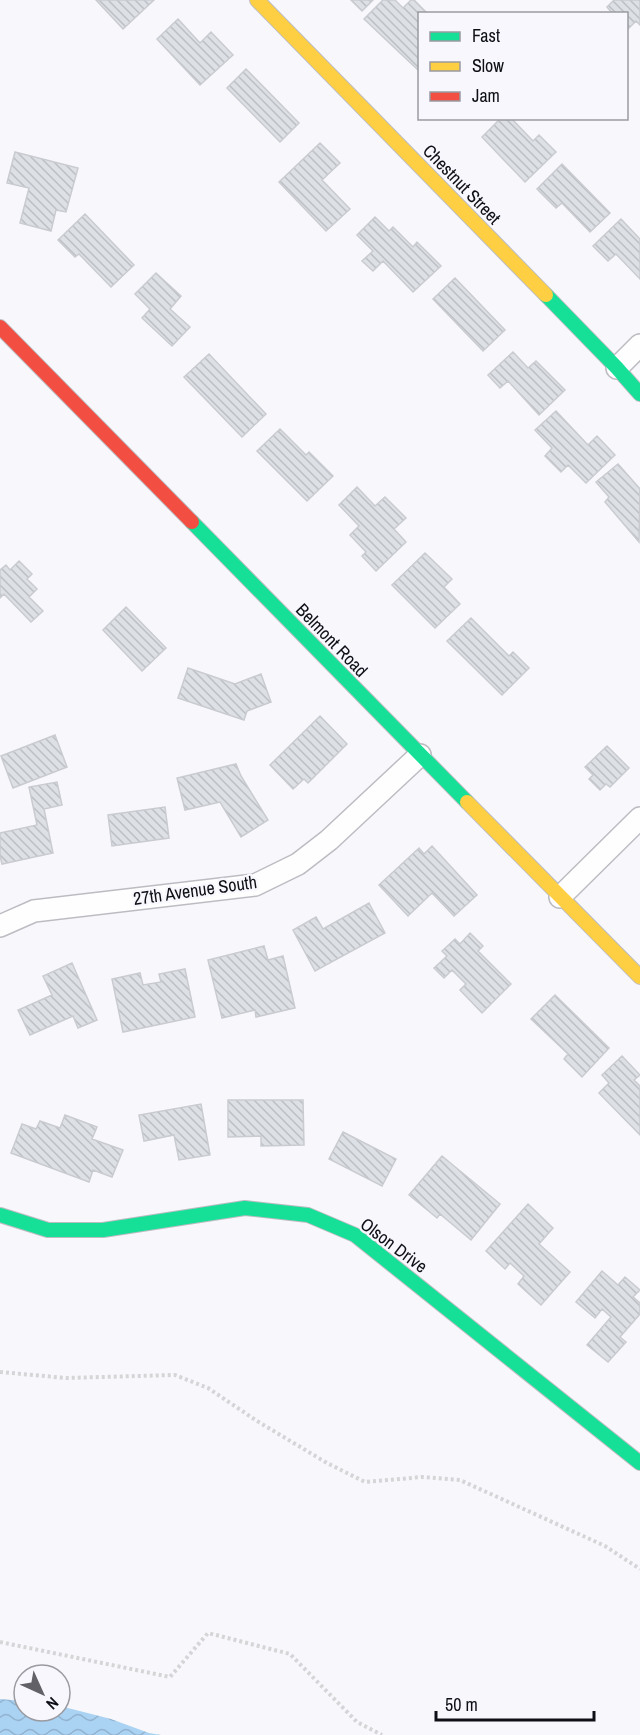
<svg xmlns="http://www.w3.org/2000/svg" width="640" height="1735" font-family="'Archivo Narrow',sans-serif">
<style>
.water{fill:url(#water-waves)}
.building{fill:url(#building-back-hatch);stroke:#c9cbd1;stroke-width:1.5}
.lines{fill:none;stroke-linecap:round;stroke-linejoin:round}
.street-casing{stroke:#bcbcc2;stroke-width:24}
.fast-casing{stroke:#bcbcc2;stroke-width:16}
.slow-casing{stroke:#bcbcc2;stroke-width:16}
.jam-casing{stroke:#bcbcc2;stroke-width:16}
.path{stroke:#d5d5d7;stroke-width:4;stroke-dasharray:3 3;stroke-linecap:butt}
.street{stroke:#fefeff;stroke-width:21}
.fast{stroke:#16e098;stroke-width:14}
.slow{stroke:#ffcf43;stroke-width:14}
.jam{stroke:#f24e42;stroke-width:14}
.labels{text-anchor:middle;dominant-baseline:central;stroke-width:4.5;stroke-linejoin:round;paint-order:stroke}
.street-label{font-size:18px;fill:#0f0f17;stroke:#f7f7fd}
</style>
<defs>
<pattern id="water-waves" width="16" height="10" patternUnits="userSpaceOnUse" patternTransform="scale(1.5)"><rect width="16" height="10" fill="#aad2f2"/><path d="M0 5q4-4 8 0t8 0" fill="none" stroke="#91b3cf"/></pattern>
<pattern id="building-back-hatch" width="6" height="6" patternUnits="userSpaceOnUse" patternTransform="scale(1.5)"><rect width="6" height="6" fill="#dde0e5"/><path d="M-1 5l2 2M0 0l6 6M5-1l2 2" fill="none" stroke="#bcbfc4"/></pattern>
</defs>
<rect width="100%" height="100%" fill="#f8f8fc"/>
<path class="water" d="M0 1699 24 1701V1711H60V1706L111 1719 149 1733 161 1735H0Z"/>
<path class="building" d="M96 0H154L123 29Z
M351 0H373L362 11Z
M383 0H395L403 8 411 0H414L428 14H420V68L418 70 364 19Z
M614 0H640V25L636 21 628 29 626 27V14H613L607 7Z
M178 19 200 43 211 32 233 55 200 85 157 39Z
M246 69 299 123 280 142 227 88Z
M501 118H511L533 141 539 135 556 152 525 182 482 137Z
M320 143 340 163 322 180 350 209 326 231 279 182Z
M15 152 78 168 66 212 56 210 51 231 20 223 29 188 7 183Z
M562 164 610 213 590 232 562 203 556 208 537 189Z
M85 214 134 265 111 287 79 254 75 257 58 240Z
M375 217 389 231 393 227 413 247 417 242 441 266 413 292 383 261 373 271 362 261 373 251 357 235Z
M621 219 640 239V279L616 254 608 261 593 246Z
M156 273 181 296 170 309 190 327 172 346 142 318 150 309 135 294Z
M455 278 505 330 483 351 433 299Z
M513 352 528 368 536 361 565 390 539 415 508 381 500 388 488 375Z
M209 354 266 414 242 437 184 377Z
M556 411 588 445 597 436 615 455 586 483 568 465 561 472 545 456 552 448 535 430Z
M280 429 306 455 309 452 333 476 307 501 257 451Z
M618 464 640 489 639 542 605 502 609 497 596 482Z
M357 487 375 506 385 497 406 518 394 529 406 542 376 571 362 556 366 552 350 535 359 526 339 505Z
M425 553 452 579 444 587 460 604 435 628 392 585Z
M19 561 32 574 27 579 37 589 29 597 43 611 31 622 4 594 0 598V570L6 565 10 570Z
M126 607 166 648 142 671 103 630Z
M471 618 509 656 513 652 529 668 502 695 447 641Z
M188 668 235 684 261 674 271 702 247 711 244 720 178 698Z
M320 716 347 744 308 783 304 779 293 789 270 765Z
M55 735 67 767 13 788 1 756Z
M607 746 629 768 610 787 606 784 600 790 589 779 593 775 585 767Z
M236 764 241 776 268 820 241 837 220 802 185 810 177 778Z
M57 782 62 805 44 809 53 853 2 864 0 856V833L37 825 29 787Z
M165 807 169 838 112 846 108 815Z
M432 846 477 895 454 916 432 893 408 916 379 885 419 848 424 854Z
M369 903 385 933 315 971 293 930 316 917 323 929Z
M470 933 483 946 478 951 511 984 482 1013 460 990 466 984 452 970 444 978 434 968 447 956 442 951 455 939 460 944Z
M264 946 268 960 283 956 295 1008 256 1017 255 1010 222 1018 208 960Z
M72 963 97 1020 78 1028 73 1016 30 1035 18 1010 52 995 43 976Z
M185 969 195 1017 123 1032 112 979 140 973 143 985 161 982 159 974Z
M555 995 609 1048 582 1077 564 1059 568 1054 531 1019Z
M622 1056 640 1075 634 1080 640 1086V1135L599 1093 609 1083 602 1075Z
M228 1100H303L304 1145 261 1146V1136L228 1137Z
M201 1104 210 1155 179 1160 174 1135 144 1141 139 1115Z
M65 1115 97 1127 92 1139 123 1150 112 1177 93 1170 89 1182 11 1153 22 1124 36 1129 40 1121 60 1128Z
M343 1132 396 1159 382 1186 329 1159Z
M442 1156 500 1204 471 1240 440 1214 437 1218 409 1195Z
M528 1204 553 1228 539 1244 570 1272 541 1305 518 1284 524 1276 510 1263 505 1269 486 1251Z
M602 1271 618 1285 625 1277 640 1290 633 1297 640 1303V1314L620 1337 626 1342 608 1362 587 1345 611 1317 602 1309 595 1318 576 1302Z"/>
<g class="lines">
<g class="street-casing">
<path id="street" d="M617 368 640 345
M560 897 640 818
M0 926 34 911 255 885 298 864 329 840 420 755"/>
</g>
<g class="fast-casing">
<path id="fast" d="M546 295 617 368 640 394
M192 522 467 802
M0 1215 48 1230H103L245 1208 308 1215 355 1235 640 1463"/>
</g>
<g class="slow-casing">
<path id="slow" d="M257 0 546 295
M467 802 640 977"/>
</g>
<g class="jam-casing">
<path id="jam" d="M0 327 192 522"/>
</g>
<path class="path" d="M0 1372 66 1378 175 1375 208 1388 257 1421 327 1463 365 1482 422 1477 460 1480 605 1546 640 1569
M0 1642 170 1677 208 1633 290 1654 357 1722 382 1735"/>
<use href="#street" class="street"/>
<use href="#fast" class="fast"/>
<use href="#slow" class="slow"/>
<use href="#jam" class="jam"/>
</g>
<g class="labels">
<g class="street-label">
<text transform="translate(462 184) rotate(46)">Chestnut Street</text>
<text transform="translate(332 640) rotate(46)">Belmont Road</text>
<text transform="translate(195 890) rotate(-8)">27th Avenue South</text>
<text transform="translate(394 1245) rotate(37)">Olson Drive</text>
</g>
</g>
<rect x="418" y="12" width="210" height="108" fill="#f7f7fd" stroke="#9a9aa1" stroke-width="1.5"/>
<rect x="430" y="32" width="30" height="9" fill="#16e098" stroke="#9a9aa1" stroke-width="1.5"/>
<text x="472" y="42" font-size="18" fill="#0f0f17">Fast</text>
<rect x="430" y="62" width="30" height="9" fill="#ffcf43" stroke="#9a9aa1" stroke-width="1.5"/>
<text x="472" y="72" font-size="18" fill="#0f0f17">Slow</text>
<rect x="430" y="92" width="30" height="9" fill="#f24e42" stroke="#9a9aa1" stroke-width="1.5"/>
<text x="472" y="102" font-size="18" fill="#0f0f17">Jam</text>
<g transform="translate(42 1693) rotate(135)"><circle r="28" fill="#f7f7fd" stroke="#9a9aa1" stroke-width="1.5"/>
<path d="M0-4.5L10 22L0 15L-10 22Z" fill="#616167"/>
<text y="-9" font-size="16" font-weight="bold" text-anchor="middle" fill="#0f0f17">N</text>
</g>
<path d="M436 1711v9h158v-9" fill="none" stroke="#0f0f17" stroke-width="3"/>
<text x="445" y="1711" font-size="18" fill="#0f0f17" stroke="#f7f7fd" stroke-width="4.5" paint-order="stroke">50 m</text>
</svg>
